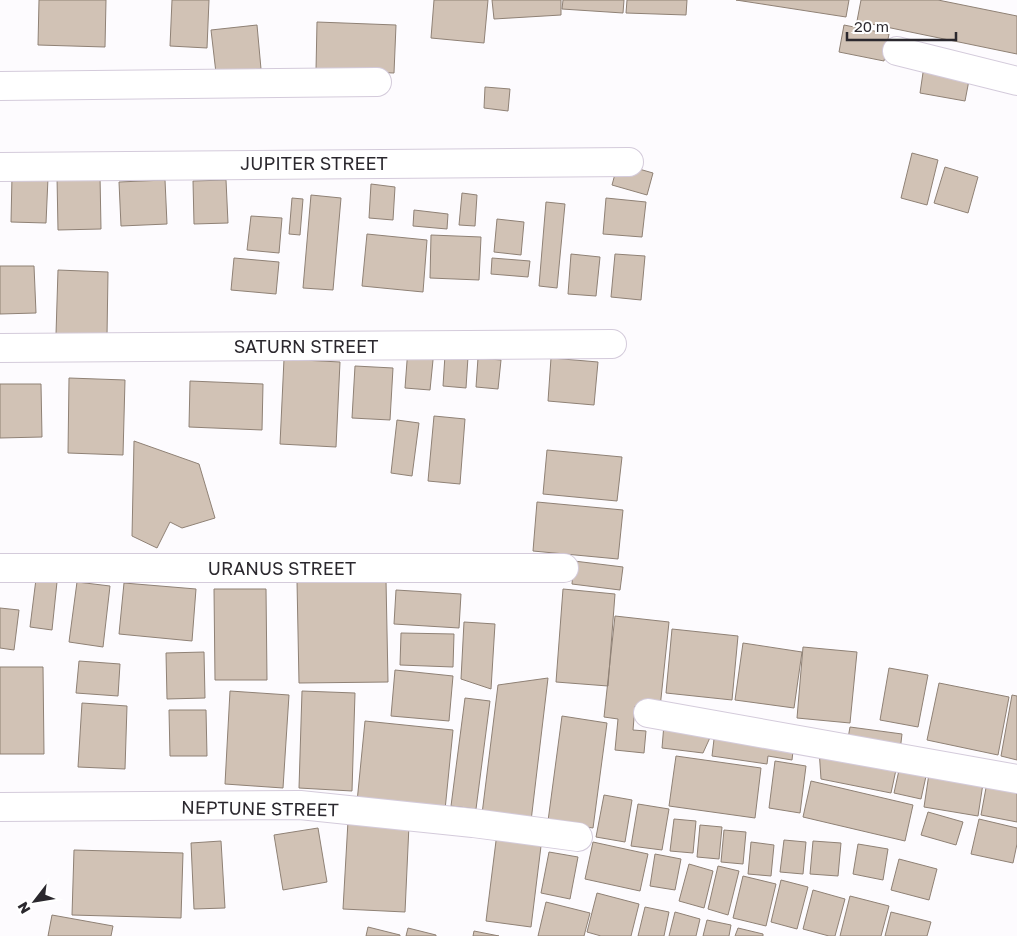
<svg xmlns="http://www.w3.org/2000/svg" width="1017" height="936" font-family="'Golos Text',sans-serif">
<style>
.building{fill:#d1c2b5;stroke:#8f8175}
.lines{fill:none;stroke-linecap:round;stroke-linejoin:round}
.minor-casing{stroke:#d4cbdb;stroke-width:30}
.minor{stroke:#fff;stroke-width:28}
.labels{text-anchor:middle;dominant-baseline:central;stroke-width:5;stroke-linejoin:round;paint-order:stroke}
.street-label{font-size:18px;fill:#2b282e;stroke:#fff}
</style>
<rect width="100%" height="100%" fill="#fdfbfe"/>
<path class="building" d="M39 0H106L105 47 38 45Z
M172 0H209L207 48 170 46Z
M434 0H488L484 43 431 38Z
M492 0H561V15L494 19Z
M563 0H624L623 13 562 9Z
M627 0H687L686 15 626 13Z
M736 0H849L846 17Z
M861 0H938L1017 16V54L857 21Z
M317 22 396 25 394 73 316 70Z
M257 25 261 69 216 73 211 30Z
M844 25 889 34 884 61 839 52Z
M924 66 970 75 965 101 920 93Z
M485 87 510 89 508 111 484 108Z
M912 153 938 160 927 205 901 198Z
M618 163 653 173 647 195 612 185Z
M945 167 978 177 968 213 934 203Z
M12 176 48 178 46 223 11 222Z
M100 176 101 229 58 230 57 177Z
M165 180 167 224 121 226 119 182Z
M226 180 228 223 194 224 193 181Z
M371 184 395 187 393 220 369 218Z
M462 193 477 195 475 226 459 225Z
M311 195 341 198 333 290 303 288Z
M292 198 303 199 300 235 289 234Z
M606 198 646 202 642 237 603 234Z
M546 202 565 204 557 288 539 286Z
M414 210 448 214 447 229 413 226Z
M251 216 282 218 279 253 247 250Z
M497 219 524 222 521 255 494 252Z
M367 234 427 240 423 292 362 286Z
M431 235 481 237 479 280 430 278Z
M571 254 600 257 596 296 568 294Z
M615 254 645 256 641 300 611 297Z
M234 258 279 262 276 294 231 290Z
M492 258 530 261 528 277 491 274Z
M0 266H34L36 313 0 314Z
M58 270 108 272 107 336 56 334Z
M408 348 434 350 430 390 405 388Z
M445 355 468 357 466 388 443 386Z
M478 358 501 360 498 389 476 387Z
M551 358 598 362 594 405 548 401Z
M284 359 340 362 336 447 280 444Z
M355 366 393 368 390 420 352 418Z
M69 378 125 380 123 455 68 453Z
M190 381 263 384 262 430 189 427Z
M0 384H41L42 437 0 438Z
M434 416 465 419 460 484 428 481Z
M397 420 419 423 412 476 391 473Z
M134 441 199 464 215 518 182 528 170 522 157 548 132 536Z
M547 450 622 457 617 501 543 494Z
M537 502 623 510 618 559 533 551Z
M574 561 623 567 620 590 572 584Z
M36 579 57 582 52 630 30 627Z
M386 580 388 682 299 683 297 581Z
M77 582 110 586 103 647 69 642Z
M124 583 196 589 192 641 119 634Z
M214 589H266L267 680H215Z
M563 589 615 594 608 686 556 682Z
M396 590 461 594 459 628 394 624Z
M0 608 19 610 14 650 0 648Z
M615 616 669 622 660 708 635 706 633 730 646 731 644 753 615 750 618 719 604 717Z
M464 622 495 624 491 689 461 679Z
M672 629 738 636 732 700 666 693Z
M401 633 454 634 453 667 400 665Z
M743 643 802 652 794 708 735 700Z
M803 647 857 652 850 723 797 718Z
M204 652 205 698 167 699 166 653Z
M79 661 120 664 118 696 76 693Z
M0 667H43L44 754H0Z
M889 668 928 675 918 727 880 720Z
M395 670 453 676 449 721 391 716Z
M548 678 531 821 482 814 498 685Z
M939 683 1009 697 998 755 927 740Z
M230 691 289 695 283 788 225 784Z
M302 691 355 693 352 791 299 788Z
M1012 695 1017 696V760L1001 756Z
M465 698 490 701 476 809 451 806Z
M82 703 127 706 125 769 78 767Z
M169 710H206L207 756H170Z
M562 716 607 723 593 828 548 821Z
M365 721 453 730 445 810 357 802Z
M664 724 713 731 703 753 662 748Z
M850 727 902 734 900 751 847 744Z
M715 731 794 742 792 760 768 756 767 764 712 756Z
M819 749 897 765 891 793 821 779Z
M676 756 761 768 755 818 669 806Z
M775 761 806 766 800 813 769 808Z
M901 761 928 767 921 799 894 793Z
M930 767 984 777 978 816 924 807Z
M988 777 1017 783V822L981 815Z
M811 781 913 805 905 841 803 817Z
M604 795 632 800 625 842 596 837Z
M638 804 669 809 662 850 631 846Z
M928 812 963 822 956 845 921 835Z
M674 819 696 821 693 853 670 851Z
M979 819 1017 828V844L1013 863 971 854Z
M348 821 409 825 405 912 343 909Z
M700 825 722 827 719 859 697 857Z
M318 828 327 882 283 890 274 835Z
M724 830 746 832 743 864 721 862Z
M497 833 542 838 531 927 486 921Z
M784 840 806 842 803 874 780 872Z
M221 841 225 908 194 909 191 843Z
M813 841 841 843 838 876 810 874Z
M593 842 648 854 640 891 585 879Z
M751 842 774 845 771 876 748 874Z
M858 844 888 849 883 880 853 874Z
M74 850 183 853 181 918 72 915Z
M549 852 578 857 570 899 541 893Z
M655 854 681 859 675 890 650 886Z
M899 859 937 869 929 900 891 890Z
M689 864 713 871 704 908 679 901Z
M718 866 739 871 728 915 708 909Z
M743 876 776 884 766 926 733 918Z
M781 880 808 887 797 929 771 922Z
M813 890 845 899 835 936H829L803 929Z
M597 893 639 904 631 936H601L587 932Z
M850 896 889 906 881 936H840Z
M546 902 590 913 584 936H538Z
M645 907 669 912 664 936H638Z
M675 912 700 919 696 936H669Z
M891 912 931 922 927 936H885Z
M52 915 113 926 111 936H48Z
M707 920 731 925 729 936H703Z
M368 927 400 935V936H366Z
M408 928 436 935V936H406Z
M738 928 763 934V936H735Z
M474 931 499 936H473Z"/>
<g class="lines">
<g class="minor-casing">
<path id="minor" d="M897 51 1017 81
M0 86 377 82
M0 167 629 162
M0 348 612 344
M0 568H564
M648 713 1017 779
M0 807 300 805 473 823 578 837"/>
</g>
<use href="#minor" class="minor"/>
</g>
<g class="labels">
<g class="street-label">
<text x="314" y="163">JUPITER STREET</text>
<text x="306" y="346">SATURN STREET</text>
<text x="282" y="568">URANUS STREET</text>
<text transform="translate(260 808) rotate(1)">NEPTUNE STREET</text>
</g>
</g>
<g transform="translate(35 901) rotate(239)" stroke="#ffffff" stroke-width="4" paint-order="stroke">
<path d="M0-4L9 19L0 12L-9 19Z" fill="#2b282e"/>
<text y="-8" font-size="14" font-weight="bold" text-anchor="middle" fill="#2b282e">N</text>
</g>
<path d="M847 32v8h109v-8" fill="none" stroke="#2b282e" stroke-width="2.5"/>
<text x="854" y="32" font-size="15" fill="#2b282e" stroke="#ffffff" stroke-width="4" paint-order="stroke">20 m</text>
</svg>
